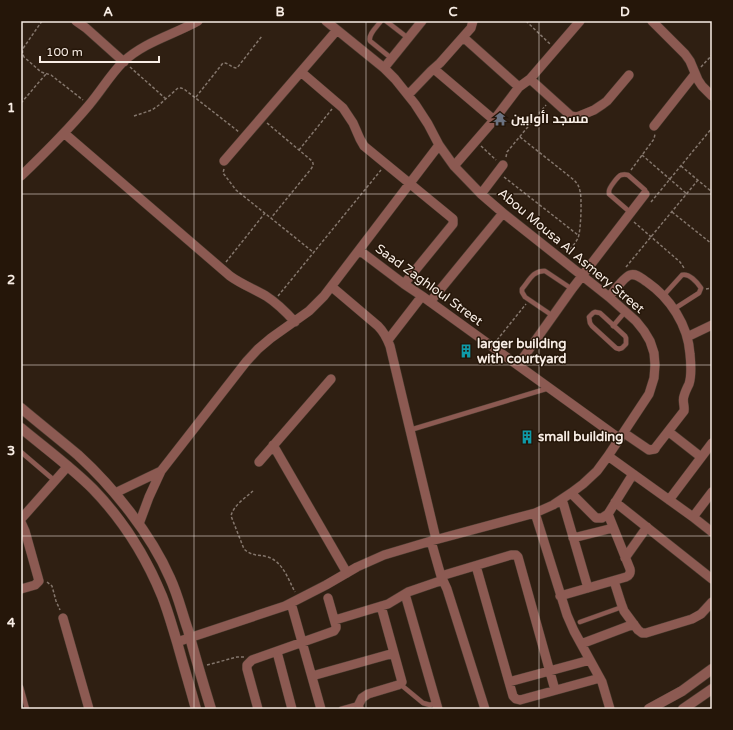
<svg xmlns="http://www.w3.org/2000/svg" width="733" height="730" font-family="'Varela Round',Cairo,sans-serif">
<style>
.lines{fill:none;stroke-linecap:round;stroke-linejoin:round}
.service-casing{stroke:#4b3c30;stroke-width:5.5}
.minor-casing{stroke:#4b3c30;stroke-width:10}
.tertiary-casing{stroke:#4b3c30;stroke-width:11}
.path{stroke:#84766c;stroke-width:1.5;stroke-dasharray:3 2;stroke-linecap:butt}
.service{stroke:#8c5a52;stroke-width:4.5}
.minor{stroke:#8c5a52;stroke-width:9}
.tertiary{stroke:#8c5a52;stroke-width:10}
.grid{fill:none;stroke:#f8ede5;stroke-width:1;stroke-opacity:0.55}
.labels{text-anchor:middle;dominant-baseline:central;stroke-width:3;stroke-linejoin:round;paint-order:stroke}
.poi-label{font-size:13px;font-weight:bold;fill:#f8ede5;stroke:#251609;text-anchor:start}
.street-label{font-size:13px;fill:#f8ede5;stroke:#251609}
.neatline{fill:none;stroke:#f8ede5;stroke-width:1.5}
.grid-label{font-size:13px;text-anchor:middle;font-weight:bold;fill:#f8ede5}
</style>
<rect width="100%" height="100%" fill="#2f1f12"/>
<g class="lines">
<g class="service-casing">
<path id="service" d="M381 21C377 27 368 34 370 41L391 58
M386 21 408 38
M631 213 609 194C609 193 609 192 609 191 609 188 618 176 621 175 624 174 625 174 628 175L645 190V194
M663 296 682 275C689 273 697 282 701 288L699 293 674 309
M595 312 600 313 625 336 626 338V344L622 348 619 349 616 348 592 326 590 323 589 317 593 313Z
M553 316 525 297 522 292V289C529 281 533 270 545 271L572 289
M613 326 625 312
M410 430 549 388
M21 452 55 481
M580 622 622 607
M400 684 423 703 430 705 436 703
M21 687 27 709
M341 709 359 704 360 705 362 709"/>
</g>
<g class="minor-casing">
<path id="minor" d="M76 21 86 28 124 62
M652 21 685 54 690 61 698 80 702 86 712 96
M463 37 519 87
M384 68 422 21
M434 69 494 120
M301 72 343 108 353 123 360 139 364 146 453 219V224L404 284
M530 79 571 116 577 117 594 110 603 104 607 101 629 75
M408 95 431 71 440 63 471 28 473 21
M654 126 695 74
M64 133 230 276C241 284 254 289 266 296 277 303 286 312 295 322
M224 161 337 30
M454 166 494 120 519 87 530 79 580 21
M21 176C45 153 68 130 89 105 101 91 110 75 123 62 144 42 173 35 198 21
M481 194 503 165
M359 250 404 284 422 296 620 439
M332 287 378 326C384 332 387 338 390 346L436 539
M609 297C614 291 624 277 630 275 637 273 642 279 647 282 670 298 688 325 690 354 691 364 692 375 689 384 687 388 685 392 684 396 682 401 685 406 684 411L656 447 655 449 649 450 624 433
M430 302 503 213
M687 337 712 325
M388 340 422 296
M518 365 572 289 645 194
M669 432 701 457
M273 445 347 573
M608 456 693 517 712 532
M259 462 331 379
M115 493 161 471
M571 493 596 518H602L608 514 633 474
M562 499 588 588
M669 500 712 443
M615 502 712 579
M535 513 567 615 574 631 602 682 610 709
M693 517 712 492
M21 519 68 466
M21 522 25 531 39 581 35 585 21 589
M139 524 149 497 161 471 246 362 258 349 271 338 309 311 324 296 439 145
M573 538 613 528
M431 541 441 576 447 589 485 709
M625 558 647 527
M476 566 509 682 513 696 516 699 520 700 600 678
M441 576 511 555H516L518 557 555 690
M614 581 621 603 624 611 638 630 642 633H646L692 619 701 614 712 602
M405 594 438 709
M560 596 626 577C629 576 631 573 630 569L608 514
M291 603 321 709
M63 618 89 709
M335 620 388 604 408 592 443 580
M177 642 285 606 326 585 357 567 384 555 431 541 535 513 553 505 571 493 583 484 597 471 608 456 649 394 654 378 655 365 654 353 650 341 644 331 636 321 609 297 503 213 481 194 454 166 439 145 428 124 415 104 395 79 384 68 326 21
M581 644 634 624
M277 652 292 709
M312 676 394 653
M509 682 590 660
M359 704 362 698 368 694 398 685 400 684 402 682 394 653 381 606
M258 709 247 669V665L252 660 334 631 336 628V626L328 598"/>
</g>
<g class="tertiary-casing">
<path id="tertiary" d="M21 408C40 424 59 439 78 455 113 487 151 534 170 578 178 595 182 613 188 630 195 656 203 683 211 709
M21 428C45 448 71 467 93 489 122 519 146 557 162 596 168 611 172 626 177 642 183 664 190 687 196 709
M649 709 682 691 712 669
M683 709 712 689"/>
</g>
<path class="path" d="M42 21 24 47C22 51 22 53 24 57L41 72 51 75 83 100
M526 21 550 44
M130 67 166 99
M701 67 712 55
M196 97 223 63C228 62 231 68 237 68L262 36
M21 103 46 74
M134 116 152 110 159 105 178 88H181L184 89 239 132
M267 123 312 161C314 164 313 166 311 169L271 218
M520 137 574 180C577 183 579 186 580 191 582 198 581 231 578 238 575 244 570 249 566 253
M481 146 496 160
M299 150 332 109
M642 155 687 194
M506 157 507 152 546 105
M681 166 712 192
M224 169 223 173 236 190 313 252
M631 170 654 139 655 134
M504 177 578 235
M651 202 712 128
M672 212 712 244
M634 222 680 262 684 268
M226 262 265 213
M626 267 698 180
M706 289 712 288
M278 296 381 170
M497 340 526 304
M253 491C245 498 233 506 231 516L244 549C253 557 258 554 268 557 283 562 288 579 295 592
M47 582 52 586 56 601 60 610
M207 665 237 657H244"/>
<use href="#service" class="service"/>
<use href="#minor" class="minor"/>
<use href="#tertiary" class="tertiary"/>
</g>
<path class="grid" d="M194 21V709M366 21V709M539 21V709M21 194H712M21 365H712M21 536H712"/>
<defs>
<g id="temple-bare" transform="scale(1.08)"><path d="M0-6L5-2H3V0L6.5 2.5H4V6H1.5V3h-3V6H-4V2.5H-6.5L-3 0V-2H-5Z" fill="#6b7280" stroke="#251609" stroke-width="2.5" paint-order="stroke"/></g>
<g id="building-bare" transform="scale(1.08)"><path d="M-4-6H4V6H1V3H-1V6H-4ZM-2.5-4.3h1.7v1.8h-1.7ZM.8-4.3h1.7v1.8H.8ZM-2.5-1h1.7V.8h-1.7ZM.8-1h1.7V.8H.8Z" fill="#0f9aa8" stroke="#251609" stroke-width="2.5" paint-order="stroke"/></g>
</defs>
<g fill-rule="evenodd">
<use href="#temple-bare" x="500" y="119"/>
<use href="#building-bare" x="466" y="351"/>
<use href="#building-bare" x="527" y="437"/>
</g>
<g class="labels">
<g class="poi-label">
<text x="511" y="119">مسجد اأوابين</text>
<text x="477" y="344">larger building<tspan x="477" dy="15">with courtyard</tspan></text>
<text x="538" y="437">small building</text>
</g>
<g class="street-label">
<text transform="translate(571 251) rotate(40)">Abou Mousa Al Asmery Street</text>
<text transform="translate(429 285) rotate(36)">Saad Zaghloul Street</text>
</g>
</g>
<rect width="733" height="730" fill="none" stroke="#251609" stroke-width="44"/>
<path d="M40 56v6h119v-6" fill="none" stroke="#f8ede5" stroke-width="2"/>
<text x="46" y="56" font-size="12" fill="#f8ede5" stroke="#251609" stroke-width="3" paint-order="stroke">100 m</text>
<rect x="22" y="22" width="689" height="686" class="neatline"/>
<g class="grid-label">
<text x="108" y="16">A</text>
<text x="280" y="16">B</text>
<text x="453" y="16">C</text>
<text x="625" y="16">D</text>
<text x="11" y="112">1</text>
<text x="11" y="284">2</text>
<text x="11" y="455">3</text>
<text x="11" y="627">4</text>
</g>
</svg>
